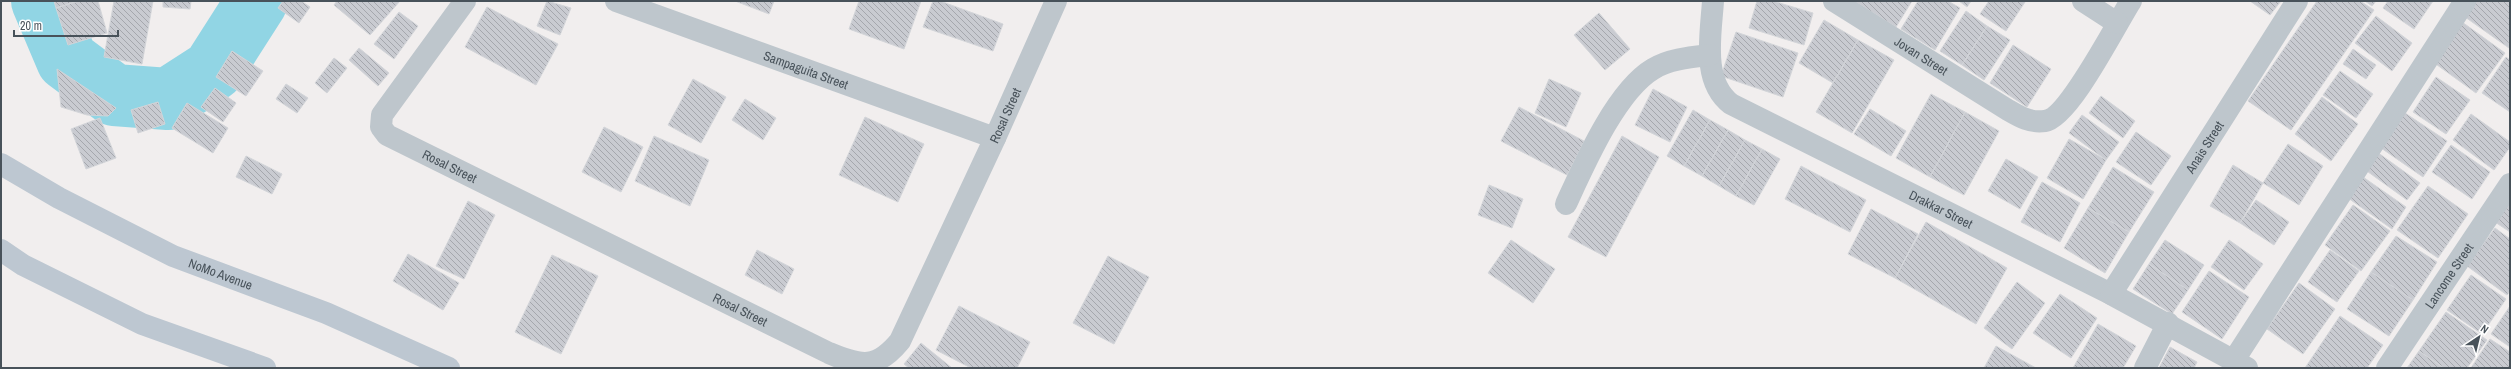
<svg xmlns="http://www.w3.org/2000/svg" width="2511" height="369" font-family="'Archivo Narrow',sans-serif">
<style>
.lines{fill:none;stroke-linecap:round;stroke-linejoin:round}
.river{stroke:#91d5e4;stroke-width:62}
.building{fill:url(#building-back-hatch);stroke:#d3d5d9}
.minor{stroke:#bec6cc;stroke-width:22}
.secondary{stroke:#bdc7d1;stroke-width:22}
.labels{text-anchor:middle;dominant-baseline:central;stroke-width:4;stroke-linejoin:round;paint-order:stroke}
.street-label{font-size:13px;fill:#48525a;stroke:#fff}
</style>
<defs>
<pattern id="building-back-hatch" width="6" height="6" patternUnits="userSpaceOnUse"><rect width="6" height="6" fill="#c9cbd1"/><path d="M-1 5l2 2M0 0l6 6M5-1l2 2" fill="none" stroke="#a5a7ad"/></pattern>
</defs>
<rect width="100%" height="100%" fill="#f1eeee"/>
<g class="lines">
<path class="river" d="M42 1 67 60 114 95 168 99 213 70 257 1"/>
</g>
<path class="building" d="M54 1H78L56 8Z
M78 1H98L107 33 68 45 56 8Z
M114 1H153L142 64 104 57Z
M163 1H191L190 9 163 7Z
M283 1H301L310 7 299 23 278 8Z
M337 1H400L370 35 334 5Z
M547 1 571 8 560 35 537 26Z
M735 1H774L769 14Z
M859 1H921L904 49 849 29Z
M933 1H940L1003 24 993 51 923 27Z
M1757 1H1773L1813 13 1804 45 1749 28Z
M1854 1H1912L1896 27Z
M1918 1H1948L1960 8 1935 50 1901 29Z
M1959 1H1971L1967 7Z
M1989 1H2024L2025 2 2006 31 1980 14Z
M2250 1H2281L2270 15Z
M2317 1H2360L2374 10 2291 130 2248 101Z
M2365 1H2376L2372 6Z
M2388 1H2433L2414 29 2383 8Z
M2476 1H2510L2509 48 2465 17Z
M487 7 558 44 536 85 465 47Z
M1966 11 1987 26 1962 65 1940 51Z
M399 12 418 26 394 59 374 44Z
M1599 13 1630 49 1605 70 1574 35Z
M2376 16 2412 43 2392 71 2355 43Z
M1824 20 1858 40 1833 83 1799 63Z
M2462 22 2505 53 2476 93 2433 62Z
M1987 26 2010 40 1984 80 1962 65Z
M1736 32 1798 53 1783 97 1721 76Z
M1858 40 1894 60 1852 133 1816 112Z
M2013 45 2051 69 2027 107 1990 83Z
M359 48 389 73 378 86 349 60Z
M2353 49 2376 65 2366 79 2343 64Z
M232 51 263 71 246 96 216 77Z
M2506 57 2510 60V112L2482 93Z
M334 58 347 68 327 93 315 83Z
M57 69 116 108 108 116 87 115 61 107Z
M2340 71 2373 94 2356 118 2323 95Z
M2436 77 2470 100 2446 134 2413 112Z
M693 79 726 97 701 143 668 125Z
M1549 79 1581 93 1566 127 1535 113Z
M286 84 308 98 297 113 276 99Z
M215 88 236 103 223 122 201 107Z
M1653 89 1687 107 1670 142 1635 125Z
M1931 94 1965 112 1930 177 1896 158Z
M2101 96 2135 121 2123 138 2089 113Z
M2322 97 2358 124 2331 161 2295 134Z
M745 99 776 118 763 140 732 120Z
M158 102 165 124 138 133 131 110Z
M187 103 228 128 213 153 172 128Z
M1519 107 1584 141 1567 175 1501 141Z
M1870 109 1906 131 1891 156 1854 134Z
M1693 110 1710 120 1684 166 1667 156Z
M1965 112 1999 131 1964 195 1930 177Z
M2405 113 2447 141 2423 177 2381 148Z
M2471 114 2510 142V147L2494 170 2453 140Z
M2082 115 2119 142 2106 160 2069 133Z
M865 117 924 144 898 202 839 175Z
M100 118 116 158 86 169 71 129Z
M1710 120 1728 130 1702 176 1684 166Z
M604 127 643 147 621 192 582 172Z
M1728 130 1745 140 1719 186 1702 176Z
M2136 132 2171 156 2151 185 2116 162Z
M654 136 709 160 690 206 635 181Z
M1622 136 1659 157 1606 257 1568 237Z
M2069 139 2106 160 2083 199 2047 178Z
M1745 140 1762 149 1736 196 1719 186Z
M2288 144 2323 166 2299 205 2263 183Z
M2451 145 2490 172 2472 199 2432 172Z
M1762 149 1780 159 1754 205 1736 196Z
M2377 152 2420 183 2407 200 2364 169Z
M246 156 282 174 272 194 236 177Z
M2006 159 2038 177 2020 209 1988 191Z
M2233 165 2263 183 2240 223 2210 206Z
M1801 166 1866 200 1850 232 1785 199Z
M2113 167 2154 192 2129 232 2088 208Z
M2363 177 2406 207 2392 229 2348 198Z
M2042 182 2080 203 2060 242 2021 222Z
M1489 185 1523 199 1512 228 1478 215Z
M2428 186 2468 214 2438 258 2397 230Z
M2256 200 2289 222 2274 245 2240 223Z
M2510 200V232L2495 222Z
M468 201 495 215 464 279 436 266Z
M2353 205 2390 231 2361 271 2325 245Z
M2088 208 2129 232 2105 273 2064 248Z
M1871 209 1918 234 1895 278 1848 254Z
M1926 222 2007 268 1976 324 1895 278Z
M2495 228 2510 239V291L2507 295 2467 266Z
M2396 236 2437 262 2413 300 2371 272Z
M1511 240 1555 269 1533 303 1488 273Z
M2165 240 2204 265 2188 290 2149 264Z
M2229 240 2263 264 2244 290 2211 267Z
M757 250 794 269 782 294 745 275Z
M2330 250 2359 271 2337 302 2308 282Z
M408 254 459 283 443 310 393 281Z
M552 255 598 276 561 354 515 332Z
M1108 256 1149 277 1114 344 1073 323Z
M2149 264 2188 290 2172 314 2133 289Z
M2209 271 2249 297 2222 339 2182 312Z
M2371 272 2413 300 2389 336 2347 309Z
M2471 275 2506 299 2482 334 2447 310Z
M2017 282 2045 303 2012 349 1984 328Z
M2299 283 2335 309 2303 354 2267 329Z
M2060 294 2097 318 2071 358 2033 333Z
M959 306 1030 342 1017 368H971L936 350Z
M2510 306V347L2491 334Z
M2446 312 2487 340 2467 368H2444L2419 351Z
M2340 316 2383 345 2367 368H2305Z
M2098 324 2136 346 2123 368H2073Z
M2490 339 2510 352V368H2471Z
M921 343 952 368H909L904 364Z
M1996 346 2036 368H1984Z
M2170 347 2197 362 2194 368H2159Z
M2419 351 2444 368H2407Z"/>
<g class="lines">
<g class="minor">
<path id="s1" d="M465 1 382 115 381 127 387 135 829 353C862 367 877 369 900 341L995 138 1056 1"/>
<path id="s2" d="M616 1 995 138"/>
<path id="s3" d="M1713 1C1711 34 1701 81 1731 104L2111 294 2247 368"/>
<path id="s4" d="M1834 1 2008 110C2020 117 2030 123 2045 121 2069 118 2116 24 2131 1"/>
<path d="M2083 1 2117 23"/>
<path d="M1566 204C1584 165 1616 91 1653 69 1668 59 1692 57 1710 55"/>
<path id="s5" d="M2111 294 2297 1"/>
<path d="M2234 360 2465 1"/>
<path d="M2145 368 2168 323"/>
<path id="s6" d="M2387 368 2510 184"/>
</g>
<g class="secondary">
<path id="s7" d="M1 164 59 198 173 256 326 313 449 368"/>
<path d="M1 250 23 265 142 324 265 368"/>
</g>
</g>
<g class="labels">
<g class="street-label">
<text stroke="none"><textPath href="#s4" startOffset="103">Jovan Street</textPath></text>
<text stroke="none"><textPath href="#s2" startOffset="202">Sampaguita Street</textPath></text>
<text stroke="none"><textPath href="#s1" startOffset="985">Rosal Street</textPath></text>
<text stroke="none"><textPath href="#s5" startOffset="174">Anais Street</textPath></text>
<text stroke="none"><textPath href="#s1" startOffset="233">Rosal Street</textPath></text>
<text stroke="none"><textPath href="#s3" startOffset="344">Drakkar Street</textPath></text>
<text stroke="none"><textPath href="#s7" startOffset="246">NoMo Avenue</textPath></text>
<text stroke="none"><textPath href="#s6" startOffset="111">Lancome Street</textPath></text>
<text stroke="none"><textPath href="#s1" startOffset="557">Rosal Street</textPath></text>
</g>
</g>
<rect width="2511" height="369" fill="none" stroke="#48525a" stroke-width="4"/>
<g transform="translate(2479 337) rotate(35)" stroke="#ffffff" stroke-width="3" paint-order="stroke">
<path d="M0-3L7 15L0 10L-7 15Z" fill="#48525a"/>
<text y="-6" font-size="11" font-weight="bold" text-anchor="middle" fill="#48525a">N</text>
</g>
<path d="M14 30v6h104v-6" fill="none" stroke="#48525a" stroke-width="2"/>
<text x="20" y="30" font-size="12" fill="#48525a" stroke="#ffffff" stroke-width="3" paint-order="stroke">20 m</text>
</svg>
